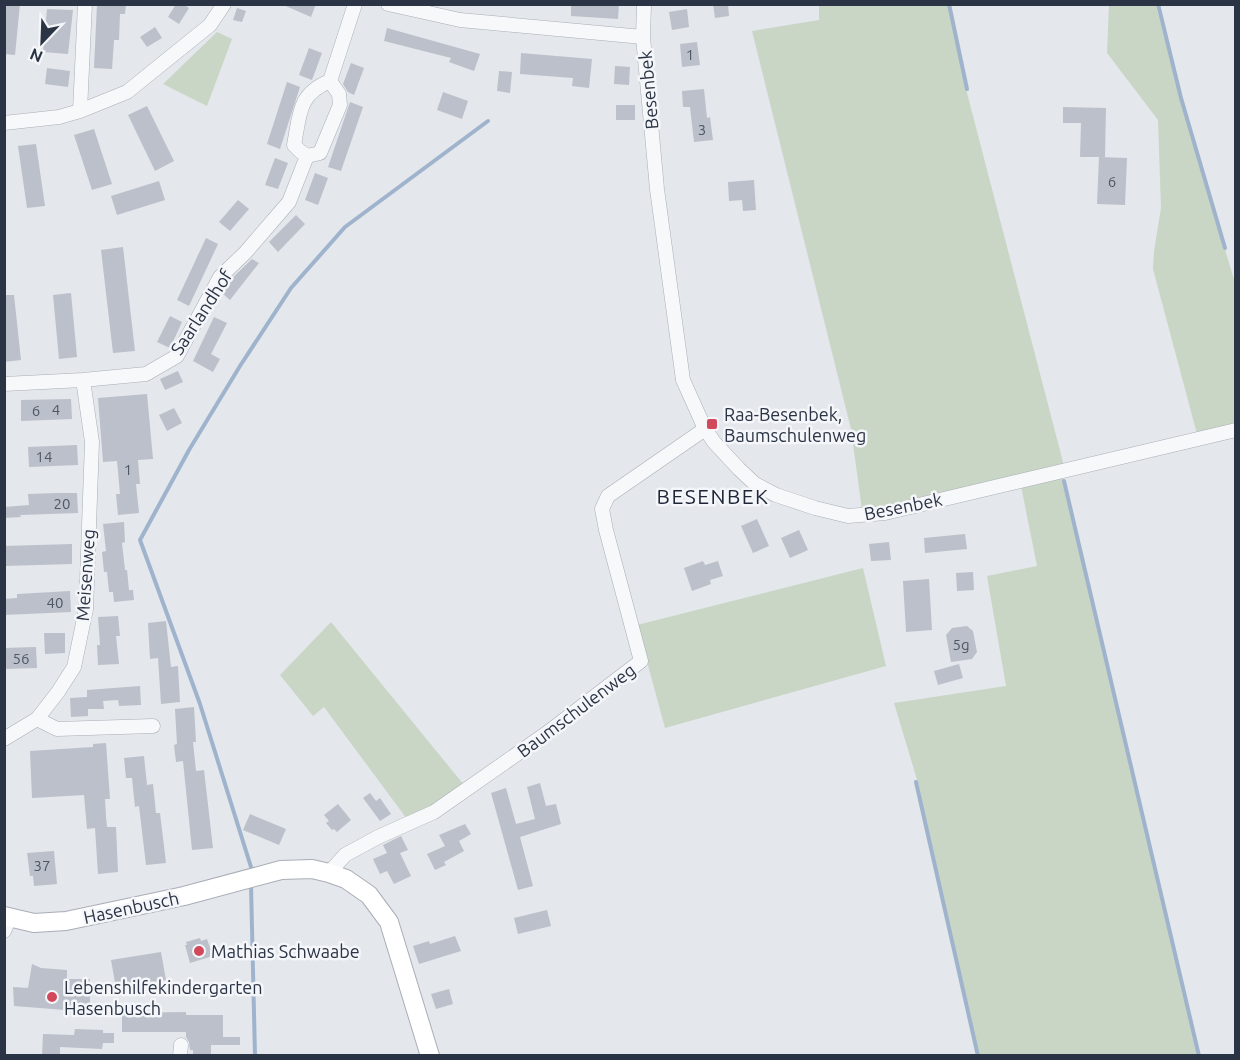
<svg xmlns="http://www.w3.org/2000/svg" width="1240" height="1060" font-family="Ubuntu,sans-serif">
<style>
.green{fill:#c9d6c5}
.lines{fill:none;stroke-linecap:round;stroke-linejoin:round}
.stream{stroke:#9fb4cc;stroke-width:4}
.building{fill:#bbc0ca}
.minor-casing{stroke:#a9aeb7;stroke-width:15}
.secondary-casing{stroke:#a9aeb7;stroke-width:20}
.minor{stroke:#f7f8fa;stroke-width:14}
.secondary{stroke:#fff;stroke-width:18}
.poi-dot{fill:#d1495b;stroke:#f4f6f9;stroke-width:2}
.labels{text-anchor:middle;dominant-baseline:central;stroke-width:5;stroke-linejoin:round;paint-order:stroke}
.number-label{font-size:15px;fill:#4f5766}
.street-label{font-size:18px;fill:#2b3445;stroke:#f4f6f9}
.poi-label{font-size:18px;fill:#2b3445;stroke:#f4f6f9;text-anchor:start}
.quarter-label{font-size:21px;letter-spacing:1.5px;fill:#1d2536;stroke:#f4f6f9}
</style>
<rect width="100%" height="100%" fill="#e4e7ec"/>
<path class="green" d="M819 5H948L966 89 1064 466 862 510 851 429 752 31 819 20Z
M1109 5H1156L1180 98 1235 283V425L1197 434 1153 269 1154 251 1161 208 1158 120 1107 53Z
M217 32 232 39 207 106 163 84Z
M1062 478 1198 1055H979L918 783 894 703 1006 686 987 576 1037 566 1021 486Z
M863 568 886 666 665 728 637 625Z
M331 622 464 785 434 806 407 819 324 707 313 716 280 675Z"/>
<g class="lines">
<path class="stream" d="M949 4 967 89
M1158 4 1181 98 1225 248
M1064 481 1199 1056
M916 782 978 1056
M251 867 200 704 140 540 189 450 240 366 291 288 345 227 488 121
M251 885 255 1056"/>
</g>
<path class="building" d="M4 4H20L15 55 4 54Z
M97 4H126L125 14H120L119 40H114L112 69 94 68Z
M176 4H183L189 8 179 24 168 17Z
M281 4H316L311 17Z
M571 4H619L618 19 571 16Z
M713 4H728L729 16 715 18Z
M237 8 246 11 242 22 233 20Z
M47 9 73 10 68 54 43 52Z
M687 9 689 27 672 30 669 12Z
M155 27 162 38 147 47 140 37Z
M387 28 480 54 474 71 449 62 451 58 384 41Z
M697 42 700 65 682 67 680 44Z
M309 48 322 53 312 80 299 75Z
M521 53 592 59 589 88 572 86 573 78 520 74Z
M351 63 364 68 354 95 348 92 343 84Z
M615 66 630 67 629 85 614 84Z
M47 68 70 71 68 87 45 84Z
M499 71 512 72 510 93 497 91Z
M287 82 300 87 280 149 267 144Z
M704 89 707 118 710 117 713 140 694 142 690 107H683L682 91Z
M443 92 468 101 462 119 437 110Z
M350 102 363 107 341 171 328 167Z
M616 105H635V120H616Z
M147 106 174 161 155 171 128 115Z
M1063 107 1106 108 1105 157H1080L1081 123H1063Z
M94 129 112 184 92 190 74 135Z
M36 144 45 206 27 208 18 146Z
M1099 157 1127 158 1125 205 1097 204Z
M275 158 288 163 278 189 265 185Z
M315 173 328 178 318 205 305 200Z
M754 180 756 210 743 211 742 200 729 201 728 182Z
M159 181 165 200 117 215 111 196Z
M238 200 249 209 230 231 219 222Z
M296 215 305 224 278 252 269 242Z
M206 238 218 244 189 306 177 300Z
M123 247 135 351 113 353 101 250Z
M252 259 259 263 230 300 222 293 227 283Z
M71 293 77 357 59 359 53 295Z
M4 295H14L21 360 4 362Z
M170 316 182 322 170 348 157 342Z
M214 317 227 323 211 354 220 359 213 372 193 361Z
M178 371 183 382 165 390 160 379Z
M147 394 153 459 138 460 140 484H136L139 513 118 515 116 494H120L117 461 103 462 98 398Z
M71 399 72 419 21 421V400Z
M174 408 182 423 167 431 159 415Z
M77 445 78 465 29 467 28 447Z
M57 493H77L78 513 20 515 21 517 4 518V507L29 505 28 494Z
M757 519 769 546 753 553 741 526Z
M124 522 125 542 122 543 125 570H127L129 590H133L134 600 114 602 113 592H109L107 572H104L102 552 106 551 103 524Z
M799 530 808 550 790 558 781 538Z
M965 534 967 549 925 553 924 538Z
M889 542 891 560 871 561 869 544Z
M72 544V564L4 566V546Z
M703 561 705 565 718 561 723 576 710 580 711 584 692 591 684 568Z
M973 572 974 590 957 591 956 573Z
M929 579 932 630 906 632 903 581Z
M70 591 71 612 4 615V599L17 598V594Z
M118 616 120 636H116L119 664 98 665 97 645H100L98 617Z
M166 621 171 667 178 666 180 702 161 704 158 658 150 659 148 623Z
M967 626 973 631 977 652 972 659 951 662 946 635 952 628Z
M44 633H65V653L45 654Z
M36 647 37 668 4 669V648Z
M959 664 963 678 938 685 934 671Z
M140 686 141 705 119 706 118 700 103 701 104 709H88V716L71 717 70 698 87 697V690Z
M194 707 196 742H193L196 771 204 770 213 848 192 850 183 761 176 762 174 745 177 744 175 709Z
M106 743 110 799H105L106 817 107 827H116L118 872 98 874 95 828 87 829 84 795 32 798 30 751 93 747V744Z
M144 756 147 785 153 784 156 813H160L166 863 146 865 139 806 135 807 132 778H126L124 758Z
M540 783 546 806 556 804 561 824 520 837 533 886 518 890 491 793 506 788 516 824 535 819 527 787Z
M370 793 376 801 380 798 391 814 380 821 363 798Z
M338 804 351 820 337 832 334 829 332 830 326 823 329 821 324 815Z
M250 814 286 829 279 845 243 830Z
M465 824 471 834 459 841 464 851 444 862 446 865 435 870 427 854 445 846 439 835Z
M401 836 408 850 400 853 411 876 394 884 387 871 380 874 373 859 387 853 383 845Z
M54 851 57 884 34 886 33 876H30L27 853Z
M547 910 551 926 518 934 514 918Z
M455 936 461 951 419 964 413 946 429 941 430 944Z
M200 938 201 941 207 939 213 956 190 963 185 945H187L186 942Z
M161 952 166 980 116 988 111 960Z
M32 964 41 968 67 970V979H90V1012L14 1006 13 987 28 988Z
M449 989 453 1004 436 1009 431 994Z
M186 1012V1015H223V1037H240V1045H211V1056H193V1050H190L189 1042 186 1037V1032H122V1013Z
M75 1029 103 1030V1033H114V1043H103L102 1049 60 1047V1056H42L43 1034 74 1035Z"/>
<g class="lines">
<g class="minor-casing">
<path id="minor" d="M388 4 460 20 643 37
M644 4 643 37 657 189 683 380 705 429 714 442 739 469 755 484 776 495 815 508 848 516 885 513 1236 430
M80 111 85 4
M4 123 59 117 80 111 127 92 210 25 224 4
M307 156 320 153 340 105 339 94 330 81
M4 384 83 380 146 374 177 356 220 277 245 253 289 202 307 156 300 151 294 145C300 114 298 94 330 81L355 4
M37 719 57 729 153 726
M4 739 37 719 58 692 74 667 86 609 92 442 83 380
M329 873 345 855 378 837 434 812 547 733 641 661 606 530 602 509 608 496 705 429
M4 931 9 919
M180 1056 181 1045"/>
</g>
<g class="secondary-casing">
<path id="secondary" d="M4 916 34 923 66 921 184 896 281 870 312 869 329 873 346 879 369 895 389 922 430 1056"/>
</g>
<use href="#minor" class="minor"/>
<use href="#secondary" class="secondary"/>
</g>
<g class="poi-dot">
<rect x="706" y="418" width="12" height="12" rx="3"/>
<circle cx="199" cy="951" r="6"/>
<circle cx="52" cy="997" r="6"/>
</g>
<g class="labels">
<g class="number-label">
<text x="690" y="54">1</text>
<text x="702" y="129">3</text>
<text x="1112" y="181">6</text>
<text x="56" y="409">4</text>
<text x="36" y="410">6</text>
<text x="44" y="456">14</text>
<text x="128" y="469">1</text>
<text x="62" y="503">20</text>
<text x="55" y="602">40</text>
<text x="961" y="644">5g</text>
<text x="21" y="658">56</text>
<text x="42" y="865">37</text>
</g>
<g class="street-label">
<text transform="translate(648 90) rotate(-95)">Besenbek</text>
<text transform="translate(201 312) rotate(-57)">Saarlandhof</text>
<text transform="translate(903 506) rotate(-11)">Besenbek</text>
<text transform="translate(85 575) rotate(-86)">Meisenweg</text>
<text transform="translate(576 710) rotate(-37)">Baumschulenweg</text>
<text transform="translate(131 907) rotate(-12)">Hasenbusch</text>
</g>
<g class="poi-label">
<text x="724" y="414">Raa-Besenbek,<tspan x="724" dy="21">Baumschulenweg</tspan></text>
<text x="211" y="951">Mathias Schwaabe</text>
<text x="64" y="987">Lebenshilfekindergarten<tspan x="64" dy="21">Hasenbusch</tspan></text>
</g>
<g class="quarter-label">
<text x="713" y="496">BESENBEK</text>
</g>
</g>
<rect width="1240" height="1060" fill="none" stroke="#2b3445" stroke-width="12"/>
<g transform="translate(42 42) rotate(203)" stroke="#f4f6f9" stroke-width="4.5" paint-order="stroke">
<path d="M0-4.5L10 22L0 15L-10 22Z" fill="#2b3445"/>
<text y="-9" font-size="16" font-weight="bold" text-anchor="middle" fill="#2b3445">N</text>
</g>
</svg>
